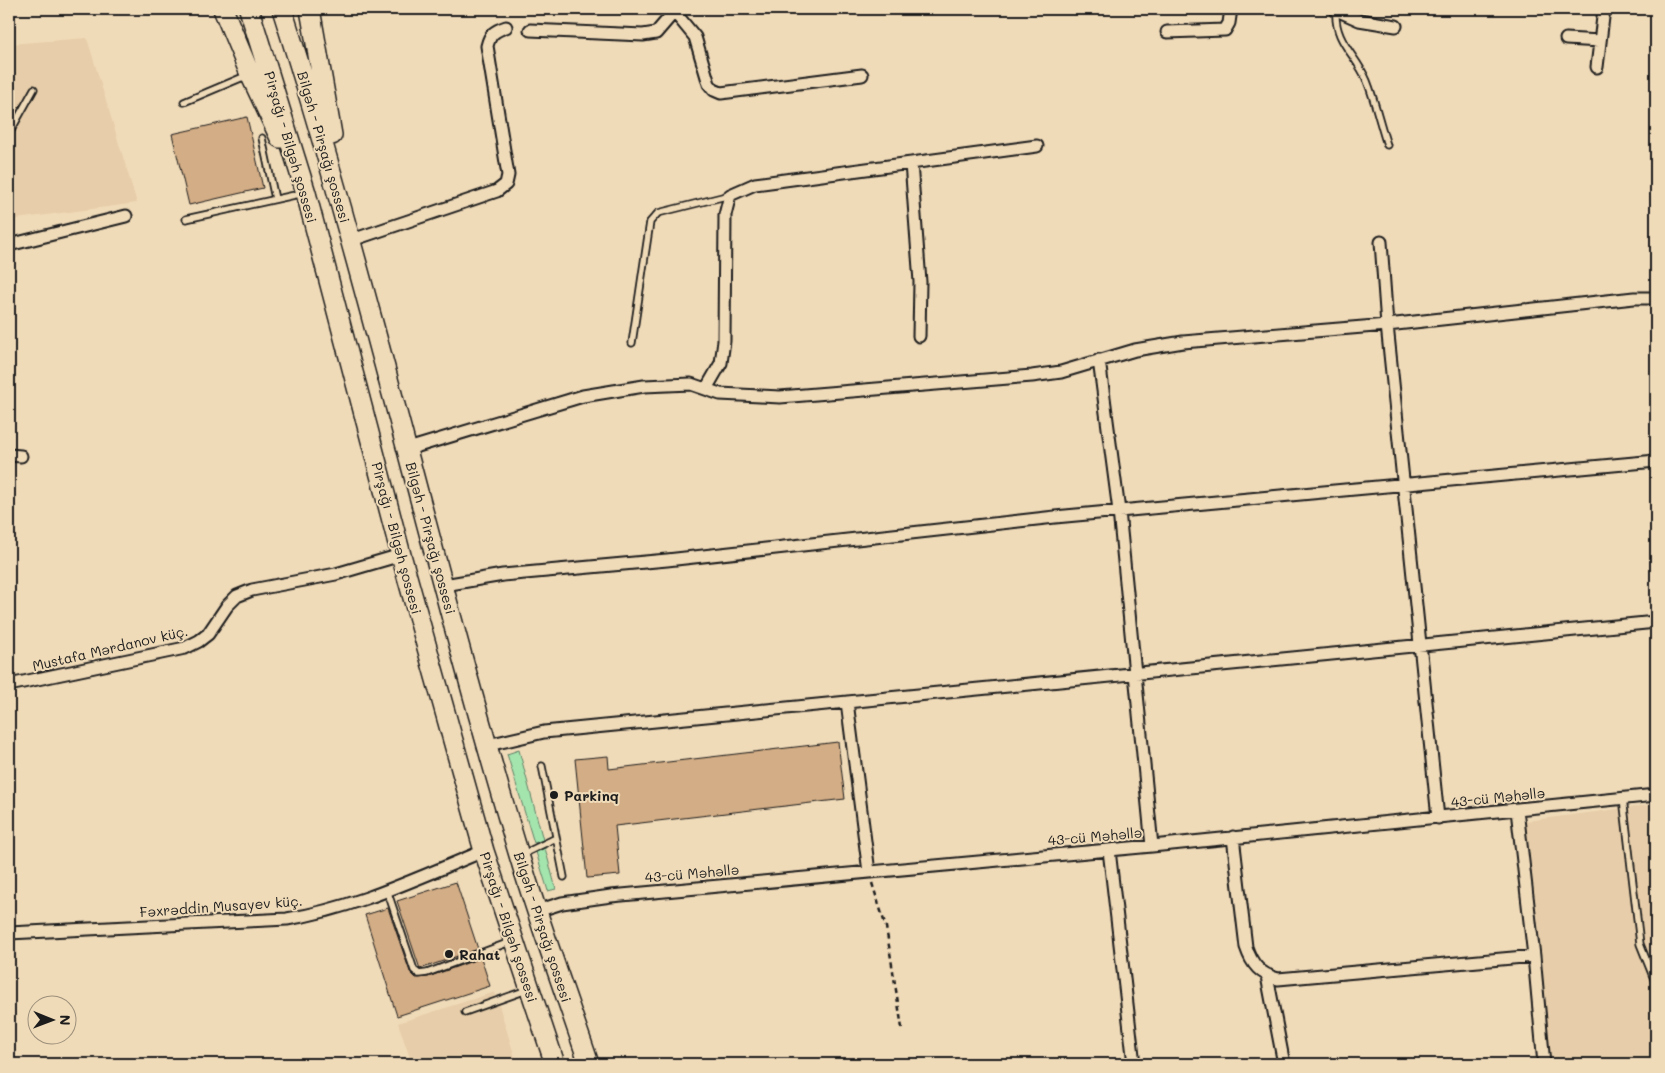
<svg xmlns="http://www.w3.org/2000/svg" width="1665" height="1073" font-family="Mali,sans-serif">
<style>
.built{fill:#e7cda9}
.green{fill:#a4e5ae;stroke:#608065}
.building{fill:#d3ad85;stroke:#1c1c1c}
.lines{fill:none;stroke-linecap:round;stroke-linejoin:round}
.service-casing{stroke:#1c1c1c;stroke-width:9}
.minor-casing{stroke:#1c1c1c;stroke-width:15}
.trunk-casing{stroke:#1c1c1c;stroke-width:22}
.path{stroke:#1c1c1c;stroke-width:2.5;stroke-dasharray:5 4;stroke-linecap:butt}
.service{stroke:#f0dbb9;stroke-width:5.5}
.minor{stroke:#f0dbb9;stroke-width:11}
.trunk{stroke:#f0dbb9;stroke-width:19}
.poi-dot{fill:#1c1c1c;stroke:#f0dbb9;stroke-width:2}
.labels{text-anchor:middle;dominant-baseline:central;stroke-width:4;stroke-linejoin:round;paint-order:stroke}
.street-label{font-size:14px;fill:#1c1c1c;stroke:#f0dbb9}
.poi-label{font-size:14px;font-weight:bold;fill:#1c1c1c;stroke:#f0dbb9;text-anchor:start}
</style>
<rect width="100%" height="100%" fill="#f0dbb9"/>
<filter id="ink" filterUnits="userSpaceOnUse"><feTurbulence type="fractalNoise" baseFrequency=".02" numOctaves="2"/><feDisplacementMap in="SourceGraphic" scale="10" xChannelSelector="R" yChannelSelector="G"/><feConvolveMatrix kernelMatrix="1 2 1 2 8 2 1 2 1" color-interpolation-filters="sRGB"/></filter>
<g filter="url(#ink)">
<path class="built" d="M87 38 137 203 9 220V44Z
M1656 804V1064H1551L1542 959 1526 821Z
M495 992 517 1064H412L398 1023Z"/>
<path class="green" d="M519 750 543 840 534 843 507 754Z
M545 848 556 889 548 891 536 852Z"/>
<path class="building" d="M247 117 263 188 189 205 172 134Z
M838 742 845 799 615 826 620 875 587 878 575 759 608 756 609 769Z
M456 882 478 949 420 969 397 901Z
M388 908 410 972 416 978 428 977 481 958 490 986 397 1016 365 915Z"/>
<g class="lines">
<g class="service-casing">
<path id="service" d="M1336 11C1334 42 1356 54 1367 81 1375 101 1380 124 1387 145
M184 102 248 75
M9 134 34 89
M262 138 275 199
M186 219 304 193
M632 343 650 222 658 213 730 195
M542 766 564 877
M1623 798 1640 944 1656 984
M521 855 556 838
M387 890 414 970 419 974 427 973 510 942
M465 1012 527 990"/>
</g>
<g class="minor-casing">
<path id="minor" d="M672 9 695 37 709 84 714 90 721 93 862 75
M1334 9 1359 20 1396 26
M530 30 643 35 656 33 674 12
M1167 32 1225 30 1229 23 1231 9
M1566 39 1600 41
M1597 67 1604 9
M911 163 920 282 919 336
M352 240 497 191 506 184 508 175 487 46C490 34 494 31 506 27
M1381 242 1387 325 1438 818
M9 245 126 216
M1099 360 1119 511 1152 846
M706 389 721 363 724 341 725 215 730 195 755 184 1037 146
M408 449 583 396 644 386 691 384 720 394 780 397 1032 376 1061 372 1135 350 1183 342 1387 325 1634 298H1656
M9 455 21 456
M444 585 503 575 667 560 1055 517 1656 461
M9 685 185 648 199 641 208 634 227 606 237 596 252 590 336 574 401 555
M847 702 869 872
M488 745 544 732 1656 622
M1517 810 1534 956 1544 1064
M1233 837 1246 947C1252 965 1260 974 1278 979L1534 956
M1109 850 1134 1064
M537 911 562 903 611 896 1152 846 1656 795
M9 933 287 919C356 908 419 877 484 851
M1267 976 1284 1064"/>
</g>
<g class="trunk-casing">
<path id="trunk" d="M223 9 250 74 280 138
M249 9 306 193 401 555 484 851 555 1064
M282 9C371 288 434 574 519 855 540 925 566 995 589 1064
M310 9 332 135"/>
</g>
<path class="path" d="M872 883 886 927 902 1028"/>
<use href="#service" class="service"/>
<use href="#minor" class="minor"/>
<use href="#trunk" class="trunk"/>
</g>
</g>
<g class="poi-dot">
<circle cx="554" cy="795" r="5"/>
<circle cx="449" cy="954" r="5"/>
</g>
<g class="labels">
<g class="street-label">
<text transform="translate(291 147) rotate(74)">Pirşağı - Bilgəh şossesi</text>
<text transform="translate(324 147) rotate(74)">Bilgəh - Pirşağı şossesi</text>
<text transform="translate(397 538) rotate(75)">Pirşağı - Bilgəh şossesi</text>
<text transform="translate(431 538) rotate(75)">Bilgəh - Pirşağı şossesi</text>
<text transform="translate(110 648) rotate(-13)">Mustafa Mərdanov küç.</text>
<text transform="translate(1498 797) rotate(-6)">43-cü Məhəllə</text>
<text transform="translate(1095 836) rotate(-5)">43-cü Məhəllə</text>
<text transform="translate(692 873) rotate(-5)">43-cü Məhəllə</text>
<text transform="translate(221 906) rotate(-4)">Fəxrəddin Musayev küç.</text>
<text transform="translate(509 927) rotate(72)">Pirşağı - Bilgəh şossesi</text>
<text transform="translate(543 927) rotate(72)">Bilgəh - Pirşağı şossesi</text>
</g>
<g class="poi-label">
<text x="564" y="795">Parkinq</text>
<text x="459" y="954">Rahat</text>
</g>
</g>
<rect width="1665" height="1073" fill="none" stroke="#f0dbb9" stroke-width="30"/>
<rect x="15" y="15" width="1635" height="1043" fill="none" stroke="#1c1c1c" stroke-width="2" filter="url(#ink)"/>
<g transform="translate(52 1020) rotate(91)"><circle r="24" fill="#f0dbb9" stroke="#9b8f7a"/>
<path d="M0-4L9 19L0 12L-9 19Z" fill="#1c1c1c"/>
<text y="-8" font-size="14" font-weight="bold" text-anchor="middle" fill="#1c1c1c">N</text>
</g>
</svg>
